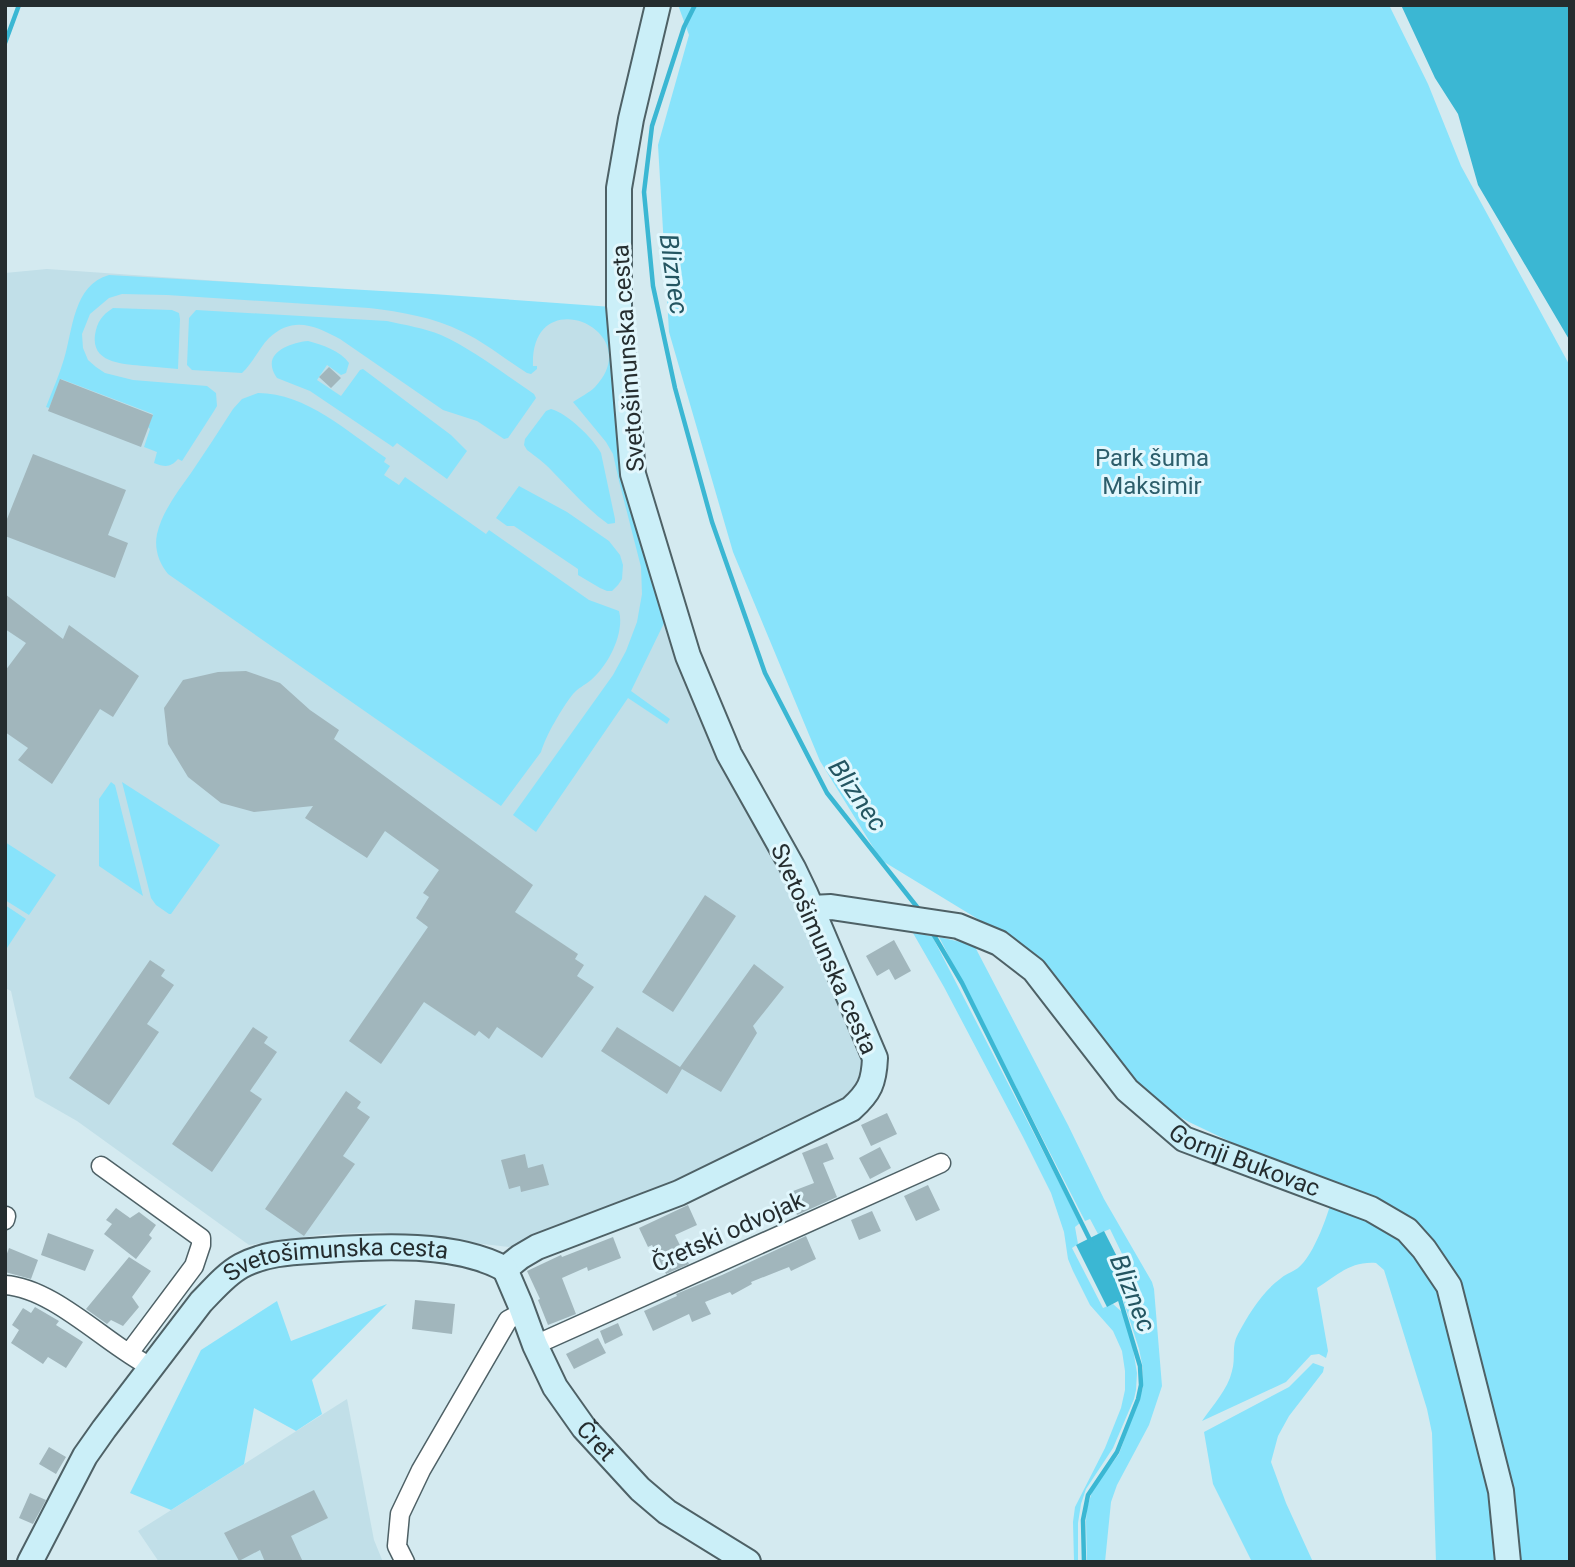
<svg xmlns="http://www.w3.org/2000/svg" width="1575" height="1567" font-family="Roboto,sans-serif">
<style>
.built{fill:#c1dfe8}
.green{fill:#88e3fb}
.water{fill:#3bb7d3}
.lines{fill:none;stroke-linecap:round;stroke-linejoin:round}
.stream{stroke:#3bb7d3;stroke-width:4.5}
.building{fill:#a1b6bc}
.street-casing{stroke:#4e6166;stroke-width:21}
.secondary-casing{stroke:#4e6166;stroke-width:28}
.street{stroke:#fff;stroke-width:18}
.secondary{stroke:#cbeff8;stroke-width:24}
.labels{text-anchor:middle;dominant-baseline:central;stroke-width:6;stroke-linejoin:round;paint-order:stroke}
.street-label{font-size:24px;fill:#252d2f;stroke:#e1f7fd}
.park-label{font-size:24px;fill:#2d5e6b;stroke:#e1f7fd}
.water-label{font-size:26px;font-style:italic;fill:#245662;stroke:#e1f7fd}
</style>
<rect width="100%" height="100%" fill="#d4eaf0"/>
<path class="built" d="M47 269 395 293 614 313 629 479 698 692 814 928 869 1060 851 1103 716 1169 509 1247 380 1232 326 1234 249 1245 77 1121 35 1097 11 991 5 988V273Z
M347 1399 374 1540 383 1562H159L138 1531Z"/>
<path class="green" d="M678 5H1389L1428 84 1461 166 1570 366V1562H1436L1432 1433 1427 1409 1384 1270 1376 1263C1351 1261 1337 1275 1317 1288L1328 1351 1326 1358 1319 1354 1311 1355 1286 1382 1202 1421C1213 1405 1228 1389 1232 1371 1236 1358 1231 1346 1238 1334 1248 1315 1262 1292 1280 1279 1285 1274 1293 1272 1298 1268 1314 1256 1330 1210 1334 1191L1189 1122 1131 1090 1037 955 881 860 820 761 733 552 669 332 658 145 689 35Z
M109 275 433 294 612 307 666 619 631 691 670 719 667 724 628 698 536 832 513 815 613 675 626 651 637 622 642 594 641 567 619 481 613 454 606 442 573 402C580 397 589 393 595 387 649 330 530 279 533 366H537V369L531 374 527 373C506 360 486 343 463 332 433 317 402 312 369 308L167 295 122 294 109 298 90 314 82 334 83 348 88 360 96 367 105 373 133 380 207 386 216 393 217 406 214 411 182 461 178 459C170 468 165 467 154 463L157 452 144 447 150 429 148 427 153 414 61 379 49 408 46 407C52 391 59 376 64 359 73 330 73 285 109 275Z
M113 308 172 310 179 313 180 319 178 369C167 368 156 367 144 366 125 364 91 364 95 335 97 322 102 315 113 308Z
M196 310 387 321C405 325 424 328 441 335 474 350 504 374 534 394L536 398 508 438 504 439 477 421 443 410 340 339C316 326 293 315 269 338 259 348 253 363 242 373L192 370 187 365 189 318Z
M308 341C322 345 340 350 349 363L346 373 341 375 327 365 317 380 341 396 360 370 363 369 451 435 467 451 447 479 397 443 393 447 310 391 277 378C260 354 288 343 308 341Z
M258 393C306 393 348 432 386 458L384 462 390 466 384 475 399 485 405 477 486 534 489 530 589 600 619 611C625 633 608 666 591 680 585 685 578 688 573 694 562 708 546 735 541 752L501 806 168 574C159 563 154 549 157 534 162 512 178 491 191 473 205 452 219 431 233 409L242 399Z
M551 409C567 413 593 438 601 453L615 519V523L608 524C586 508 571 490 552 471 545 463 535 456 527 450L524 445 525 439 546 411Z
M519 486 567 512 609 541 620 555 623 565 622 579 618 585 612 591H607L600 588 578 575V569L514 526H507L496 518Z
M111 782 115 785 143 896 99 866V799Z
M122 782 220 845 171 914H169L156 905 151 898Z
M5 842 56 875 29 915 5 900Z
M5 905 26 919 5 951Z
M913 933 932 936 1080 1223 1075 1227 1078 1244 1072 1248 1103 1308 1113 1304 1122 1312 1132 1343 1137 1373 1136 1390 1134 1399 1113 1448 1086 1489 1081 1504 1078 1523V1562L1074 1561 1073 1522 1075 1507 1105 1448 1121 1408 1125 1390V1371L1122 1351 1113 1331 1090 1305 1073 1271 1068 1259 1064 1232 1051 1193 1023 1137 944 987Z
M939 937 974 945 1068 1125 1104 1199 1152 1282 1154 1289 1162 1386 1149 1425 1117 1485 1111 1502 1105 1562H1087L1086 1521 1087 1508 1092 1492 1098 1482 1119 1454 1143 1388V1368L1139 1349 1123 1299 1139 1289 1110 1229 1098 1234 1090 1219 1085 1221Z
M277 1301 291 1341 387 1304 312 1380 322 1414 296 1431 254 1408 244 1464 171 1510 130 1493 201 1350Z
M1313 1363 1324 1367 1323 1372 1289 1416 1278 1436 1271 1462 1286 1503 1313 1562H1252L1213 1484 1204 1432 1289 1387Z"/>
<path class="water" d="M1401 5H1570V341L1478 185 1458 114 1435 78Z
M1104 1231 1135 1292 1107 1307 1076 1245Z"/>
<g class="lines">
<path class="stream" d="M695 5 684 27 652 126 644 192 653 286 675 388 712 522 765 673 827 793 921 912
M5 43 19 5
M932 932 962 983 1091 1242
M1084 1562 1083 1520 1088 1495 1117 1452 1138 1399 1141 1385 1140 1366 1119 1296"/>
</g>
<path class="building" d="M329 367 341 378 331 388 319 377Z
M60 379 153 415 141 447 48 411Z
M33 454 126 490 108 535 128 543 115 578 5 536V524Z
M5 594 63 639 69 625 139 676 113 717 100 709 52 784 18 760 28 748 5 732V671L26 643 5 629Z
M246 671 280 683 310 710 339 730 334 739 533 885 515 912 578 954 575 959 584 965 577 976 594 987 542 1058 497 1027 489 1039 479 1031 475 1036 424 1002 381 1064 349 1041 428 927 416 918 429 897 423 893 439 870 385 831 367 858 305 818 313 806 254 812 221 803 188 777 168 744 164 708 183 680 218 672Z
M705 895 736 916 673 1012 642 992Z
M894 940 911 971 895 980 889 969 877 976 866 956Z
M150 960 165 970 161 976 174 985 147 1024 159 1032 109 1105 69 1078Z
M754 964 784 987 753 1026 757 1033 721 1092 682 1069 667 1094 601 1051 617 1027 680 1067Z
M253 1027 268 1037 264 1043 277 1052 250 1091 262 1099 212 1172 172 1144Z
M346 1091 361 1102 357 1108 370 1117 343 1156 355 1164 304 1236 265 1209Z
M887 1113 897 1134 871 1146 861 1125Z
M827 1143 834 1159 823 1163 837 1197 797 1215 788 1193 814 1183 802 1153Z
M880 1147 891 1168 870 1179 859 1158Z
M525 1154 528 1168 543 1164 549 1185 521 1192 520 1186 509 1189 501 1160Z
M928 1185 940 1210 916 1221 904 1196Z
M688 1205 697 1225 675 1235 689 1264 666 1274 652 1245 648 1247 639 1228Z
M116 1208 130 1218 139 1212 156 1225 149 1235 152 1238 136 1259 104 1234 112 1224 106 1220Z
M872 1211 881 1231 859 1240 851 1220Z
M48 1233 94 1250 85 1271 41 1255Z
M806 1236 816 1259 791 1271 789 1267 751 1282 752 1284 732 1295 730 1292 705 1302 711 1314 692 1322 689 1314 653 1331 644 1311 677 1296 676 1294 722 1275Z
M613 1237 621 1258 588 1271 587 1267 562 1278 576 1314 548 1325 538 1300 540 1299 527 1271 561 1255 562 1257Z
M9 1248 38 1260 31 1279 5 1272V1259Z
M129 1257 151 1271 132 1297 139 1307 123 1326 111 1320 107 1324 86 1309Z
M415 1300 455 1304 452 1334 412 1329Z
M35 1307 59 1321 56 1325 83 1342 66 1368 48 1357 43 1364 11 1343 19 1330 12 1325 23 1308 31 1313Z
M618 1323 623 1335 605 1344 600 1331Z
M598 1338 606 1353 574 1369 566 1354Z
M49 1447 66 1457 56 1474 39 1464Z
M314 1490 328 1518 291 1536 303 1562H265L260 1550 239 1561 224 1533Z
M30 1493 46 1500 33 1524 19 1518Z"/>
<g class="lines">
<g class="street-casing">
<path id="street" d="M101 1166 201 1238V1245L194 1266 129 1353
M5 1220 6 1216
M5 1285C54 1288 107 1345 151 1367
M535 1345 941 1163
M405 1562 397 1546 400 1514 421 1470 508 1320 523 1312"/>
</g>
<g class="secondary-casing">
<g id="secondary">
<path id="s1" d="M811 908 831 907 958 926 999 943 1034 970 1127 1090 1184 1139 1371 1209 1407 1230 1424 1249 1449 1286 1501 1491 1508 1562"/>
<path d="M505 1269 520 1257 537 1247 679 1193 851 1109C870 1092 874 1082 875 1058L805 893 793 868 729 754 688 656 633 474 619 306V188L631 119 658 5"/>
<path id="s2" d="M505 1269 520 1304 535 1345 555 1387 584 1428 640 1489 667 1512 748 1562"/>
<path id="s3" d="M30 1562 85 1456 104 1429 201 1302C213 1290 225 1275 241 1266 267 1252 296 1252 325 1250 379 1246 456 1242 505 1269"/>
</g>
</g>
<use href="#street" class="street"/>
<use href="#secondary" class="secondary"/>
</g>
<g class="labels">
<g class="street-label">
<text transform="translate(628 358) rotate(-94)">Svetošimunska cesta</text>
<text transform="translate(824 949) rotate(66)">Svetošimunska cesta</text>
<text stroke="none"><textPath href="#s1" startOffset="528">Gornji Bukovac</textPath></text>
<text transform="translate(728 1232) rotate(-24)">Čretski odvojak</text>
<text stroke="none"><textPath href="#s3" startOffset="462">Svetošimunska cesta</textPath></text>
<text stroke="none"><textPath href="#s2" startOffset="196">Čret</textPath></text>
</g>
<g class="park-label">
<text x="1152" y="458">Park šuma<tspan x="1152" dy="28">Maksimir</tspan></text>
</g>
<g class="water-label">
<text transform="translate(674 274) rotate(82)">Bliznec</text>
<text transform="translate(858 795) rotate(55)">Bliznec</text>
<text transform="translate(1133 1293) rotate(68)">Bliznec</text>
</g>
</g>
<rect width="1575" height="1567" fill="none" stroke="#252d2f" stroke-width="14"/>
</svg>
